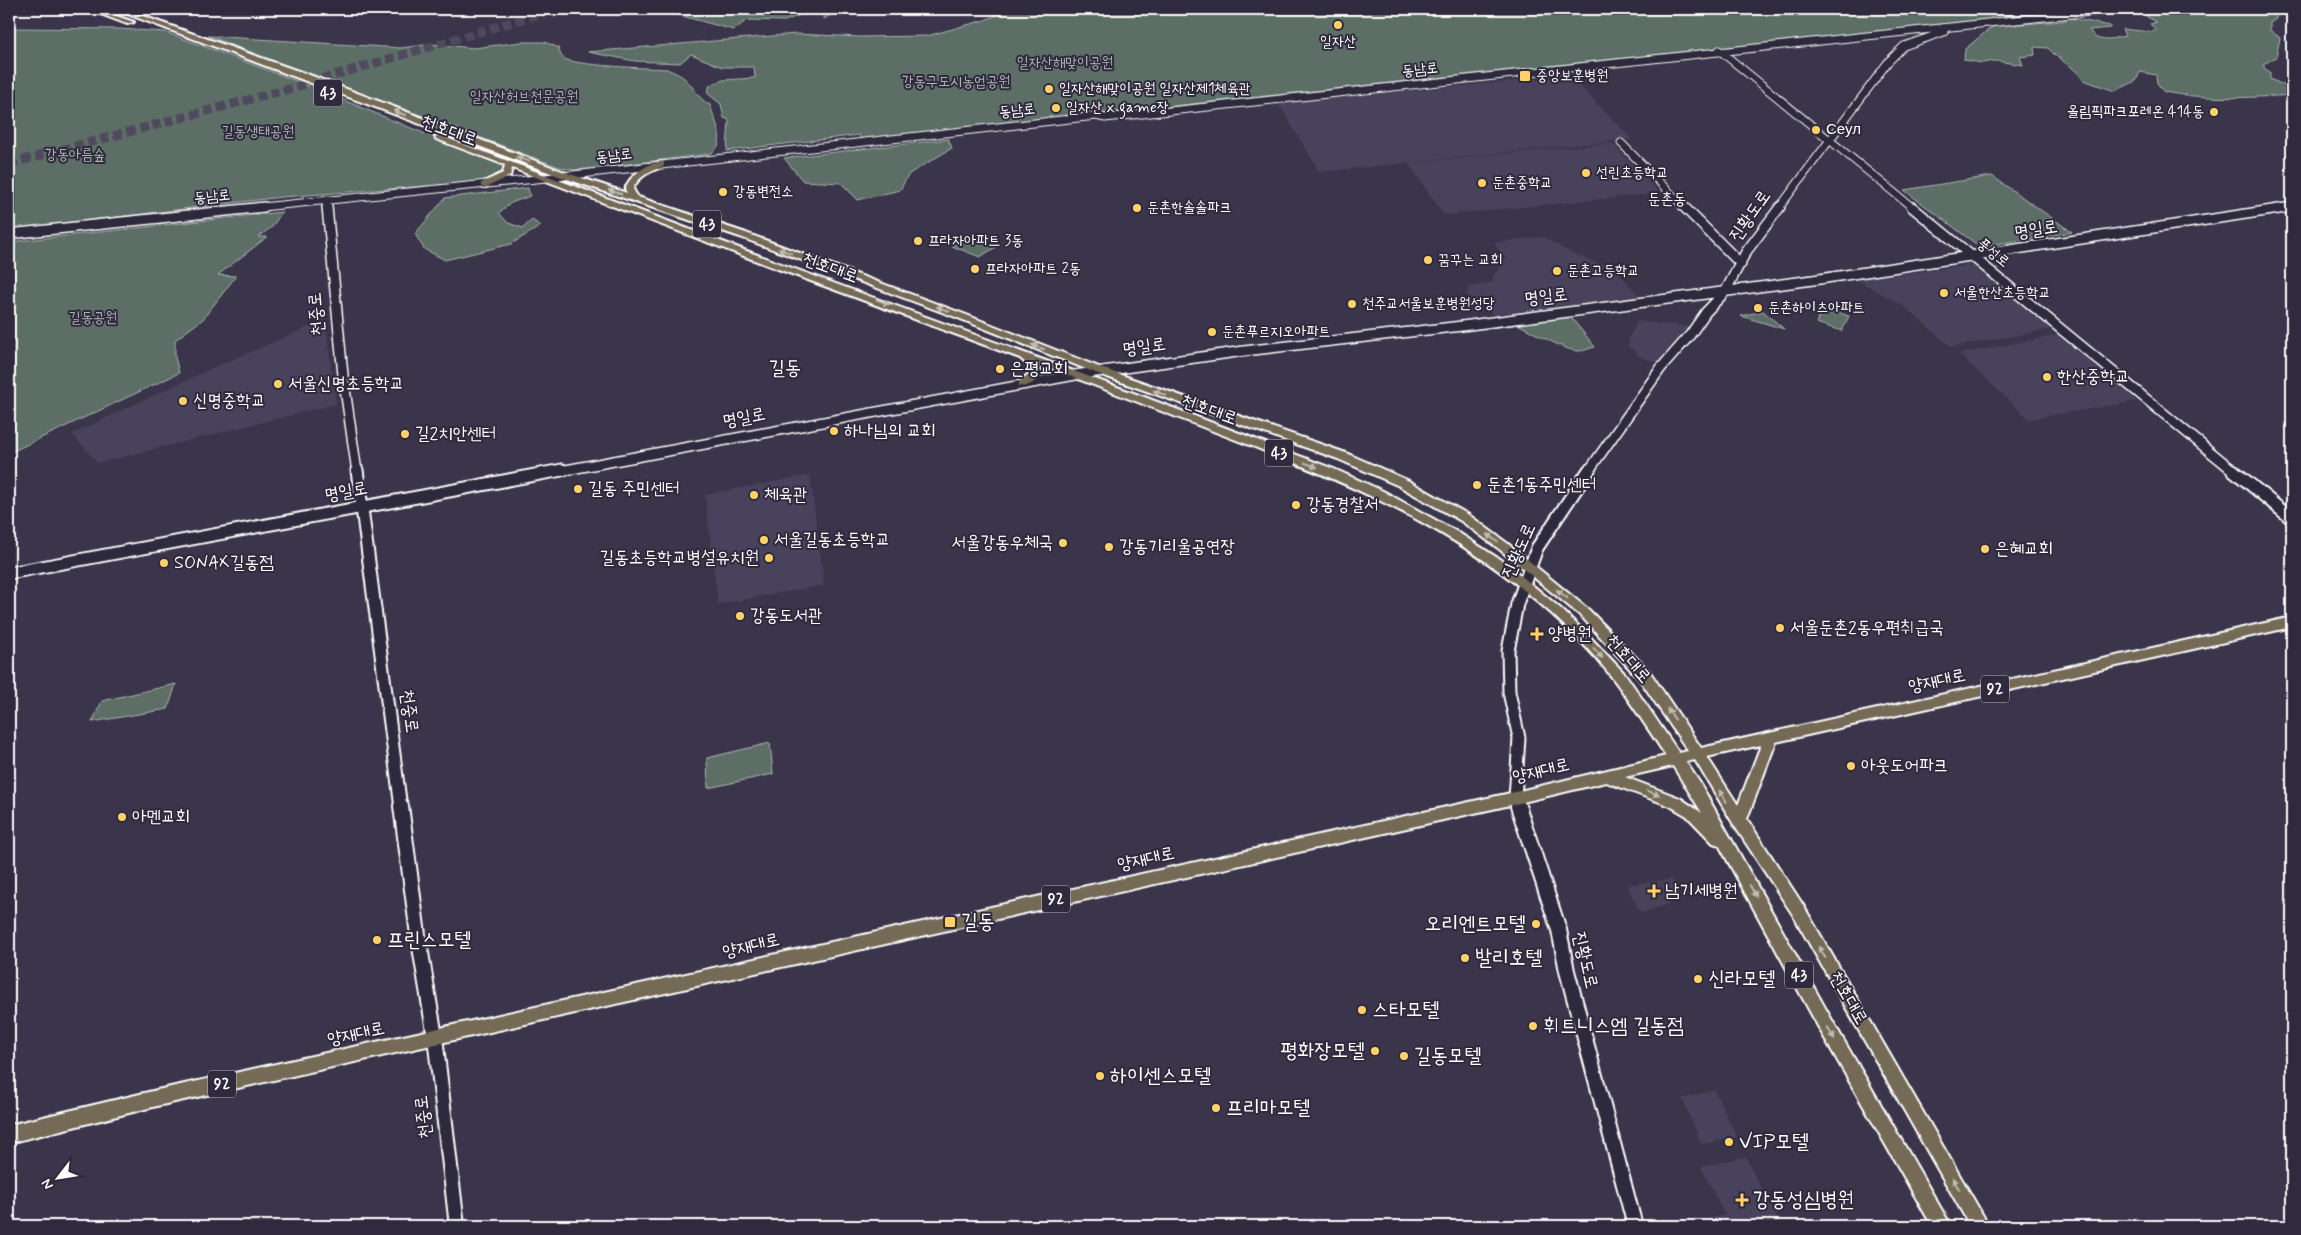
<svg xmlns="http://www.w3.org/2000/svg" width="2301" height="1235" font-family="Mynerve,'Poor Story',sans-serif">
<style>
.built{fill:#4a435b}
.green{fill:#5b6e66;stroke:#adb6b2}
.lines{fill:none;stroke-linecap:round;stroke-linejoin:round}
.highway-tunnel{stroke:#4f495d;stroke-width:9;stroke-dasharray:9 4.5;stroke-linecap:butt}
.secondary-far3-casing{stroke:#fff;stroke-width:9}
.secondary-far2-casing{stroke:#fff;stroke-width:12}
.secondary-far1-casing{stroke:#fff;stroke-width:15}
.secondary-casing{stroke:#fff;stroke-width:18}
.primary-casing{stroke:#fff;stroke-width:4}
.secondary-far3{stroke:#2f2a3d;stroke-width:7}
.secondary-far2{stroke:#2f2a3d;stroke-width:9}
.secondary-far1{stroke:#2f2a3d;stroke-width:11}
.secondary{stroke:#2f2a3d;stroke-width:14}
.primary{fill:#746b55;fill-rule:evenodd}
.oneway{fill:#c0bcb2}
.poi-dot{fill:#ffd166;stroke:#2f2a3d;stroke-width:2}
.labels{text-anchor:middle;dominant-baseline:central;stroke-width:4;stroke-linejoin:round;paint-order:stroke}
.far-poi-label{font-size:15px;fill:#fff;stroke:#2f2a3d;text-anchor:start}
.far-park-label{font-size:15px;fill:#adb6b2;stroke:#2f2a3d}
.far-street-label{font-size:15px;fill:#fff;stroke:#2f2a3d}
.shield{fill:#2f2a3d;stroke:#c1bfc5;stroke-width:1}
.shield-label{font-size:16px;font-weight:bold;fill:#fff}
.far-quarter-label{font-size:16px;fill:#fff;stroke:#2f2a3d}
.street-label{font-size:18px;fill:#fff;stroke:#2f2a3d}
.poi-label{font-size:18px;fill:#fff;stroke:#2f2a3d;text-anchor:start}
.quarter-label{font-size:20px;fill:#fff;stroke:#2f2a3d}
.near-poi-label{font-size:21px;fill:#fff;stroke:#2f2a3d;text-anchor:start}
</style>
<rect width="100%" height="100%" fill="#3b354b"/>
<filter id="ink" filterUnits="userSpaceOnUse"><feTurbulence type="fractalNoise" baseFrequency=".02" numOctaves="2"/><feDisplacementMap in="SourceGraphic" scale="10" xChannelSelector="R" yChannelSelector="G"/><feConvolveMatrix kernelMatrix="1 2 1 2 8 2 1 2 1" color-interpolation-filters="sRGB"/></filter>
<g filter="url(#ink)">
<path class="built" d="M1570 76 1632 139 1320 172 1278 103Z
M1612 143 1660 193 1444 215 1408 163Z
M1543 237 1575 255 1600 264H1611L1642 299 1497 316 1467 298 1468 287 1496 282 1492 278 1506 258 1494 243Z
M1974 265 2051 329 1951 347 1905 307 1856 279Z
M325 320 336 404 98 463 72 434 208 370Z
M1637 321 1688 327 1657 363 1639 356 1628 346 1629 338Z
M2058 335 2137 401 2029 419 1959 354Z
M810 475 824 585 718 604 705 495Z
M1672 879 1681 900 1641 913 1632 897 1628 885Z
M1714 1090 1737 1137 1702 1144 1682 1099Z
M1746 1157 1759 1184 1781 1226H1711L1708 1219 1725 1215 1701 1167Z"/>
<path class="green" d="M656 9H840L824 19 821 12 802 14 785 21 747 20 734 30Z
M1011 9H2006L2017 12 2012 15 2005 16 2008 18C1625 57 1244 99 861 139L859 135 727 151 729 120 724 118 721 104 707 93 710 85 723 80 755 78 754 67H722L691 54 680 63 635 61 588 52 796 34 860 37 927 36 985 20Z
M2145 9H2272L2270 11 2276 13V19L2270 23V30L2280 38 2276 57 2264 64V68L2270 72V79L2292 89 2291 95C2249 98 2206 100 2164 92L2157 83 2156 75 2140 72 2136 81 2115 91 2083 80C2076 67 2058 60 2048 48L2034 47 2035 55 2020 57 2023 65 1996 61 1982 63 1964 60 1965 49 1993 26 2062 21 2070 18 2110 26V28L2089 30 2096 38 2105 40 2125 36 2122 29 2151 32 2156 30 2150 24 2157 22 2147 17Z
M9 28 119 29 165 32 302 83 498 164 506 170 498 178 478 182 282 197 9 230Z
M208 36 401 48 431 44 474 48 521 42H545L559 48C559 51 560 55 563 58 573 66 649 68 667 69 673 72 680 74 685 79 696 89 695 96 710 105 715 122 729 145 709 154L588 169 573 170 559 167Z
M948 139 952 148 909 174 900 190 858 200 841 183 803 181 784 158Z
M1992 176 2072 232 1983 246 1976 244 1904 190Z
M528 188 530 196 511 203 499 213 508 223 523 228 532 220 541 226 511 244 445 260 424 249 415 234 445 198Z
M282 212 272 227 258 237H267L218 275 236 276 203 319 175 340V357L179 373 9 453V242Z
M967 237 996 247 980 257 952 246Z
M1823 308 1849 316 1842 331 1816 323Z
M1763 311 1784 329 1741 316Z
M1570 316 1595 347C1590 348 1584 351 1579 351 1567 352 1529 330 1516 323Z
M176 684 168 709 92 722 102 701Z
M770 743 773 774 708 788 707 758Z"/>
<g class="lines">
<path class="highway-tunnel" d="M9 164 285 90 556 9"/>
<g class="secondary-far3-casing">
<path id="secondary-far3" d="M1719 50 1913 208
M1621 143 1685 208
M326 200 327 208
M252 208 546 178 1096 116 1105 118 2118 9
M1779 208 1888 62 1904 46 1944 32
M2287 208 2292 207"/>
</g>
<g class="secondary-far2-casing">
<path id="secondary-far2" d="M327 207 343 375 357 472
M1684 207 1741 264
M1912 207 2235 472
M9 234 264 207
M555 472 1075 375 1244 351 1462 326 1813 280 2292 207
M1588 472 1661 368 1690 335 1706 312 1725 292 1746 252 1780 207"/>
</g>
<g class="secondary-far1-casing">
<path id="secondary-far1" d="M357 470 401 808
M2233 470 2292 519
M9 573 562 470
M1518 808 1515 798 1519 738 1509 692 1508 651 1517 604 1537 548 1589 470"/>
</g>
<g class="secondary-casing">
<path id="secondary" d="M401 806 418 935 435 1037 457 1226
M1518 806 1559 930 1567 971 1635 1226"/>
</g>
<g class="primary-casing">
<path id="primary" d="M87 9H96L134 22 127 24Z
M114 9H123L315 77 570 174 627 193 625 189C630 175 649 161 664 162V166C652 171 639 175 633 189L638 197 746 233 964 314 1104 369 1346 453 1407 480 1469 515 1507 543 1589 610 1650 672 1701 748 2292 617V627L1776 742 1747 819 1803 905 1989 1226H1970L1793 915 1734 825 1695 760 1686 762 1700 783 1832 1020 1951 1226H1932L1820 1030 1719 845 1713 843 1687 816 1670 806 1606 782 1515 804 157 1106 9 1143V1125L157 1090 1515 792 1666 756C1650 732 1634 707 1617 684 1599 659 1575 635 1552 614 1457 528 1349 483 1231 438 1167 413 1103 389 1039 364L1041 372C1040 380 1028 388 1019 386V382L1031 372 1030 367 1020 358 770 266 512 168 510 176 487 187H481V183L503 173 505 165 436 139 435 137 439 135 776 262 1139 395 1334 469 1383 491 1459 533 1507 564 1560 608 1589 636 1626 675 1679 753 1688 751 1640 680 1581 616 1499 549 1461 521 1399 486 1338 459 1096 373 958 318 740 237 564 178ZM1761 745 1738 805 1707 757ZM1673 766 1702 813 1680 798 1625 777Z"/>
</g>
<use href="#secondary-far3" class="secondary-far3"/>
<use href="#secondary-far2" class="secondary-far2"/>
<use href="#secondary-far1" class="secondary-far1"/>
<use href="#secondary" class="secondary"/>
<use href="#primary" class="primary"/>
</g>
<defs><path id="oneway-solid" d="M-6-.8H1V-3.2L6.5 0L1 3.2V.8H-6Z" transform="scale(1.25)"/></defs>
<g class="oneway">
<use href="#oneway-solid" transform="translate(400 113) rotate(-158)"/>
<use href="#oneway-solid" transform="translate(523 159) rotate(-160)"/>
<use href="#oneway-solid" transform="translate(615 192) rotate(-161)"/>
<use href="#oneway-solid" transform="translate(785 251) rotate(-160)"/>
<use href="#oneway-solid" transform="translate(883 302) rotate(20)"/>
<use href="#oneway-solid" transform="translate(943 309) rotate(-160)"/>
<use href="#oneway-solid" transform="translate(1038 347) rotate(-159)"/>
<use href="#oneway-solid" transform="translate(1160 393) rotate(-160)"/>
<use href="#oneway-solid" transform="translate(1311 465) rotate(21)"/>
<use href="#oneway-solid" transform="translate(1492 538) rotate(-144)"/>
<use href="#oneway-solid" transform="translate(1562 594) rotate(-142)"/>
<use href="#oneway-solid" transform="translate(1598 653) rotate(48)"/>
<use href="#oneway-solid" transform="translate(1671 714) rotate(-125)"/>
<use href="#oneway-solid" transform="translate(1653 793) rotate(21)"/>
<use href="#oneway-solid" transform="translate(1723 796) rotate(-122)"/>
<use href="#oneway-solid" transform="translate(1753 891) rotate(61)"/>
<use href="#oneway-solid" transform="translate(1822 952) rotate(-120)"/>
<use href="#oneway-solid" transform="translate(1831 1033) rotate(60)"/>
<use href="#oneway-solid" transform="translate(1956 1184) rotate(-120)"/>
</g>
</g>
<g class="poi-dot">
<circle cx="1338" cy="25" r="5"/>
<rect x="1519" y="70" width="12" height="12" rx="2.5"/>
<circle cx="1049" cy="89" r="5"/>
<circle cx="1056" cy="108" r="5"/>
<circle cx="2214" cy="112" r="5"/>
<circle cx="1816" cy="130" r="5"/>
<circle cx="1586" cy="173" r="5"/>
<circle cx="1482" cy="183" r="5"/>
<circle cx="723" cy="192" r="5"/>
<circle cx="1137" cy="208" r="5"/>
<circle cx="918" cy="241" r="5"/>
<circle cx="1428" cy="260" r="5"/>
<circle cx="975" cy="269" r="5"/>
<circle cx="1557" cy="271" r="5"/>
<circle cx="1944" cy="293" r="5"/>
<circle cx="1352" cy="304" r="5"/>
<circle cx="1758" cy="308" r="5"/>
<circle cx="1212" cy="332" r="5"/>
<circle cx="1000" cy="369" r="5"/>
<circle cx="2047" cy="377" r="5"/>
<circle cx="278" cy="384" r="5"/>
<circle cx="183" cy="401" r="5"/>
<circle cx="834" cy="431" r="5"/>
<circle cx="405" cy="434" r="5"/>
<circle cx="1477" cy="485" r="5"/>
<circle cx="578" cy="489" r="5"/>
<circle cx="754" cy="495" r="5"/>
<circle cx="1296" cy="505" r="5"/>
<circle cx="764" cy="540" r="5"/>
<circle cx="1063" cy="543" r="5"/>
<circle cx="1109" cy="547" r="5"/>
<circle cx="1985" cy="549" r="5"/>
<circle cx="769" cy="558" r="5"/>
<circle cx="164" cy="563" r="5"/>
<circle cx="740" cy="616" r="5"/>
<circle cx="1780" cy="628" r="5"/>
<path d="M1534.5 626.5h5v5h5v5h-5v5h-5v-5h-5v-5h5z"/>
<circle cx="1851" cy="766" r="5"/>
<circle cx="122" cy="817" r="5"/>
<path d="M1651.5 883.5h5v5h5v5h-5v5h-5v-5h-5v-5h5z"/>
<rect x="944" y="916" width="12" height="12" rx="2.5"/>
<circle cx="1536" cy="924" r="5"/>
<circle cx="377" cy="940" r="5"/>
<circle cx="1465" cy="958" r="5"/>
<circle cx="1698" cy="979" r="5"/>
<circle cx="1362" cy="1010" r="5"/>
<circle cx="1533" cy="1026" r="5"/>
<circle cx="1375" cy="1051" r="5"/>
<circle cx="1404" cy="1056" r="5"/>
<circle cx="1100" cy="1076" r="5"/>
<circle cx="1216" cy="1108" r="5"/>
<circle cx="1729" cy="1142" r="5"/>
<path d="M1739.5 1192.5h5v5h5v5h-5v5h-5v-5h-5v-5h5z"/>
</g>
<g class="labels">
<g class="far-poi-label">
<text x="1338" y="42" text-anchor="middle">일자산</text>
<text x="1536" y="76">중앙보훈병원</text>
<text x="1059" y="89">일자산해맞이공원 일자산제1체육관</text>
<text x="1066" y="108">일자산 x game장</text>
<text x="2204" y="112" text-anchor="end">올림픽파크포레온 414동</text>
<text x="1826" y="130">Сеул</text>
<text x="1596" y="173">선린초등학교</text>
<text x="1492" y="183">둔촌중학교</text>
<text x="733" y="192">강동변전소</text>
<text x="1147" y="208">둔촌한솔솔파크</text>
<text x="928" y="241">프라자아파트 3동</text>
<text x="1438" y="260">꿈꾸는 교회</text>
<text x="985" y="269">프라자아파트 2동</text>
<text x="1567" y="271">둔촌고등학교</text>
<text x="1954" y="293">서울한산초등학교</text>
<text x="1362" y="304">천주교서울보훈병원성당</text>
<text x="1768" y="308">둔촌하이츠아파트</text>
<text x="1222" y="332">둔촌푸르지오아파트</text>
</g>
<g class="far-park-label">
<text x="1065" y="63">일자산해맞이공원</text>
<text x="956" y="82">강동구도시농업공원</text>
<text x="524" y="97">일자산허브천문공원</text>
<text x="258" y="132">길동생태공원</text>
<text x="75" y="155">강동아름숲</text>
<text x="93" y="318">길동공원</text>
</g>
<g class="far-street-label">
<text transform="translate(1420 70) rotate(-6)">동남로</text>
<text transform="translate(1017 111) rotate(-6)">동남로</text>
<text transform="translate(614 156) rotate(-7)">동남로</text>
<text transform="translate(212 197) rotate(-6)">동남로</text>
<text transform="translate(1993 253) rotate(39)">풍성로</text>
</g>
<g class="shield">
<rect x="314" y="79.5" width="28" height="27" rx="4"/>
<rect x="693" y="210.5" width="28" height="27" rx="4"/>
<rect x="1265" y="439.5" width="28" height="27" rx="4"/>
<rect x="1981" y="675.5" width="28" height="27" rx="4"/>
<rect x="1042" y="885.5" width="28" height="27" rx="4"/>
<rect x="1785" y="961.5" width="28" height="27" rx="4"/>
<rect x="208" y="1070.5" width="28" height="27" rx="4"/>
</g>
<g class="shield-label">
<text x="328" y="93">43</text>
<text x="707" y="224">43</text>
<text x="1279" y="453">43</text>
<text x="1995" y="689">92</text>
<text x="1056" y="899">92</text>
<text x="1799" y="975">43</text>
<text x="222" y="1084">92</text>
</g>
<g class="far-quarter-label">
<text x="1667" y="199">둔촌동</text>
</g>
<g class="street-label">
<text transform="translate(449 131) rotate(20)">천호대로</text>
<text transform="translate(1750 216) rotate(-55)">진황도로</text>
<text transform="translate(2036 230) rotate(-9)">명일로</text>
<text transform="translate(830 268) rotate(20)">천호대로</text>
<text transform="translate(1546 297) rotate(-7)">명일로</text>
<text transform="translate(317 314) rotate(-95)">천중로</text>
<text transform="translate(1144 347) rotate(-8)">명일로</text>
<text transform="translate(1209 410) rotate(20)">천호대로</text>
<text transform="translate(744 418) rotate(-11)">명일로</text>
<text transform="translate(346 492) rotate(-11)">명일로</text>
<text transform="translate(1519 551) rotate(-66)">진황도로</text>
<text transform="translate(1628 659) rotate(49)">천호대로</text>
<text transform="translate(1937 681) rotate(-12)">양재대로</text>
<text transform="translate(409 711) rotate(82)">천중로</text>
<text transform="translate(1541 771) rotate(-13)">양재대로</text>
<text transform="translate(1146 859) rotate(-12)">양재대로</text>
<text transform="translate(751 946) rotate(-13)">양재대로</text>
<text transform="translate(1585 960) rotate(77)">진황도로</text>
<text transform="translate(1848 998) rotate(60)">천호대로</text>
<text transform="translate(356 1034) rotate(-12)">양재대로</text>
<text transform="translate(424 1117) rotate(-97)">천중로</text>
</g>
<g class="poi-label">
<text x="1010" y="369">은평교회</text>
<text x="2057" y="377">한산중학교</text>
<text x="288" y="384">서울신명초등학교</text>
<text x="193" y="401">신명중학교</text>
<text x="844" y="431">하나님의 교회</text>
<text x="415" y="434">길2치안센터</text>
<text x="1487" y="485">둔촌1동주민센터</text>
<text x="588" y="489">길동 주민센터</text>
<text x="764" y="495">체육관</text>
<text x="1306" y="505">강동경찰서</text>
<text x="774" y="540">서울길동초등학교</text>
<text x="1053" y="543" text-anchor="end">서울강동우체국</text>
<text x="1119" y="547">강동기리울공연장</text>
<text x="1995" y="549">은혜교회</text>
<text x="759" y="558" text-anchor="end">길동초등학교병설유치원</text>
<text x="174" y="563">SONAX길동점</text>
<text x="750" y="616">강동도서관</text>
<text x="1790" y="628">서울둔촌2동우편취급국</text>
<text x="1548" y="634">양병원</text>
<text x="1861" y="766">아웃도어파크</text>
<text x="132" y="817">아멘교회</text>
<text x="1665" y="891">남기세병원</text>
</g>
<g class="quarter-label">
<text x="785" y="368">길동</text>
</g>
<g class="near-poi-label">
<text x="961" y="922">길동</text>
<text x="1526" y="924" text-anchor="end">오리엔트모텔</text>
<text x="387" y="940">프린스모텔</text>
<text x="1475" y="958">발리호텔</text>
<text x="1708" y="979">신라모텔</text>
<text x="1372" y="1010">스타모텔</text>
<text x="1543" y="1026">휘트니스엠 길동점</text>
<text x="1365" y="1051" text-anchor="end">평화장모텔</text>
<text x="1414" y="1056">길동모텔</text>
<text x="1110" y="1076">하이센스모텔</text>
<text x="1226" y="1108">프리마모텔</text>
<text x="1739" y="1142">VIP모텔</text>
<text x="1753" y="1200">강동성심병원</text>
</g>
</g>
<rect width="2301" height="1235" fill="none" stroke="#2f2a3d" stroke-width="30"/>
<rect x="15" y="15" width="2271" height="1205" fill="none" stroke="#fff" stroke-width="2" filter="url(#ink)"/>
<g transform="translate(58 1178) rotate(239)" stroke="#2f2a3d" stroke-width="4" paint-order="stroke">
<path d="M0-4L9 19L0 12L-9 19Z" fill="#ffffff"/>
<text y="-8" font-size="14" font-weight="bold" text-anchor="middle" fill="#ffffff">N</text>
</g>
</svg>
